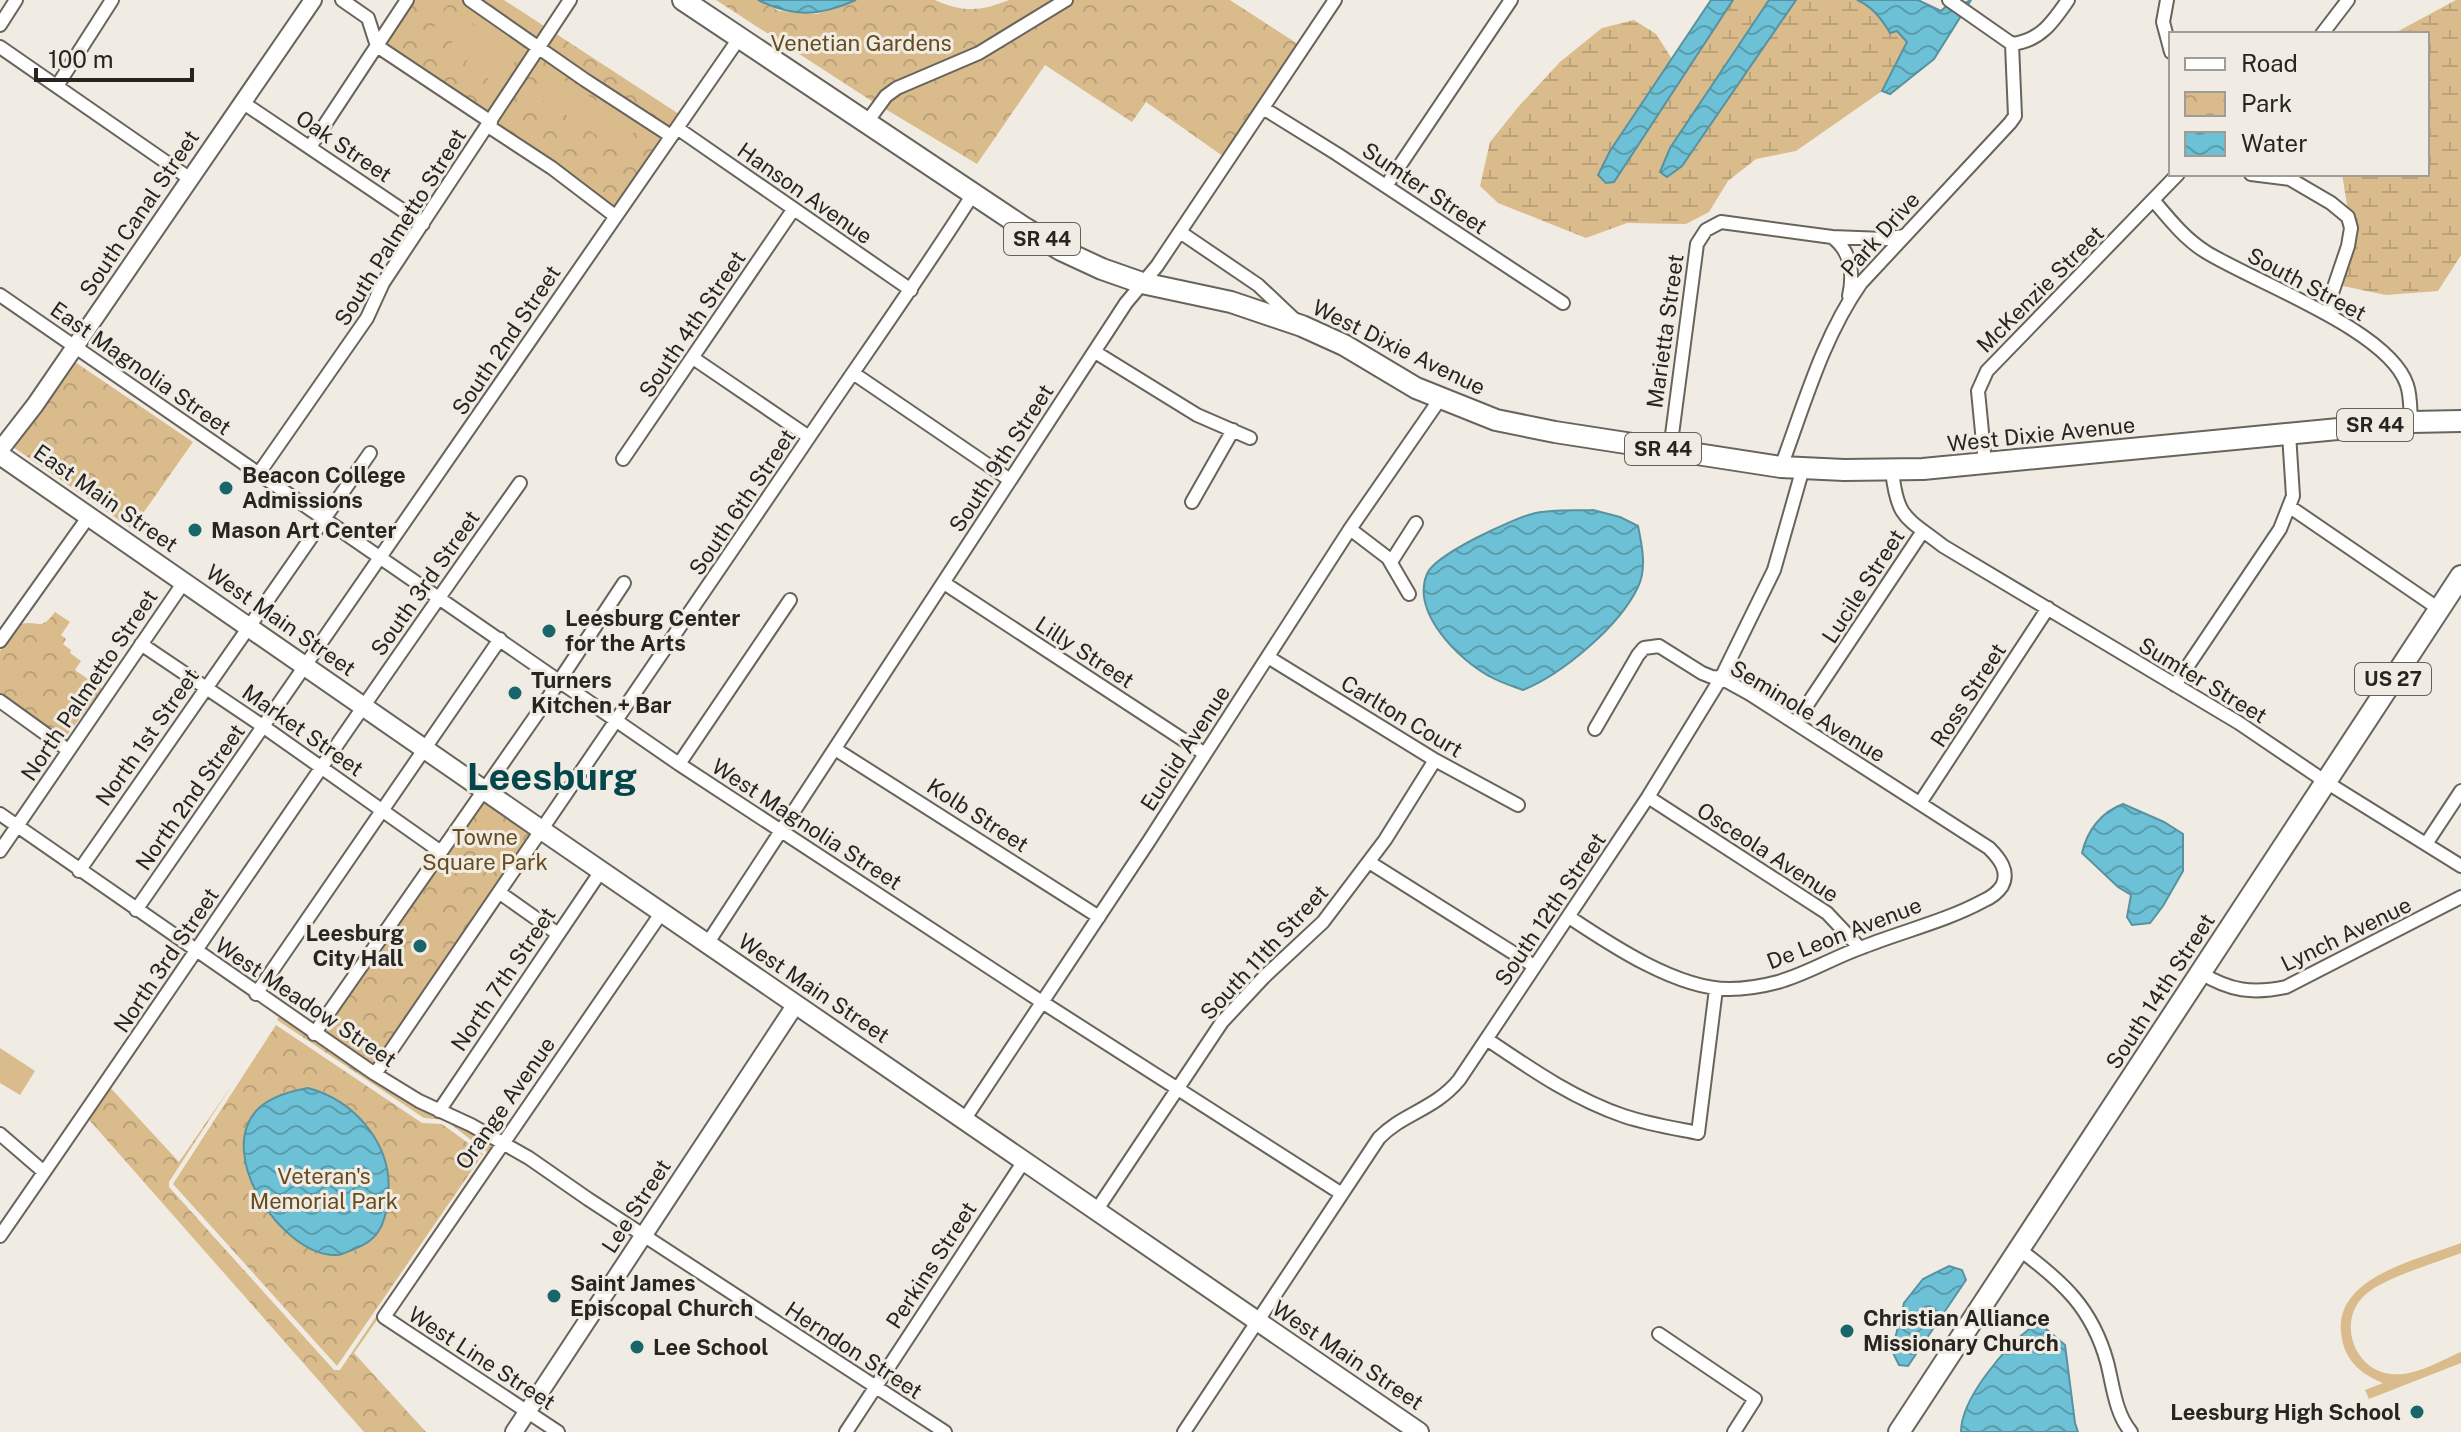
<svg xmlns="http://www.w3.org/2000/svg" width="2461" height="1432" font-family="'Public Sans',sans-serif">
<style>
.wetland{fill:url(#wetland-marsh)}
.park{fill:url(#park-crowns)}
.garden{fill:#dabb8b}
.water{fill:url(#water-waves);stroke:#5892a0;stroke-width:2}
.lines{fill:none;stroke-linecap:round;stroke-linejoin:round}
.minor-casing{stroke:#68645c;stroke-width:16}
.tertiary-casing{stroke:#68645c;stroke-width:20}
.secondary-casing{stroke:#68645c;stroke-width:22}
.primary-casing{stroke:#68645c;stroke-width:24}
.trunk-casing{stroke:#68645c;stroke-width:24}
.minor{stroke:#fff;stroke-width:12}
.tertiary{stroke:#fff;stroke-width:16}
.secondary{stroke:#fff;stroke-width:18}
.primary{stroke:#fff;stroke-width:20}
.trunk{stroke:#fff;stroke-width:20}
.poi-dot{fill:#18666c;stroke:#f1ece3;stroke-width:3}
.labels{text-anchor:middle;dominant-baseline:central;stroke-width:6;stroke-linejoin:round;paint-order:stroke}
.shield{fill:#f1ece3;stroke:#63615c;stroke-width:2}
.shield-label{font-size:20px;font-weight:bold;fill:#262522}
.park-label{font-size:22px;fill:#654b1e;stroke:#f1ece3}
.street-label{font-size:22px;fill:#262522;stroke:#f1ece3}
.poi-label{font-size:22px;font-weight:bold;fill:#262522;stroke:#f1ece3;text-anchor:start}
.town-label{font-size:38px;font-weight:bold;fill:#03464b;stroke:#f1ece3}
</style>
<defs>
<pattern id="wetland-marsh" width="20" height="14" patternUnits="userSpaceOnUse" patternTransform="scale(2)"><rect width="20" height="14" fill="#dabb8b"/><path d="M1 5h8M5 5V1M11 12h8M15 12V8" fill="none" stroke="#bba178"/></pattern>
<pattern id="park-crowns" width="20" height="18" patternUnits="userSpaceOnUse" patternTransform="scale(2)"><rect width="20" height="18" fill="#dabb8b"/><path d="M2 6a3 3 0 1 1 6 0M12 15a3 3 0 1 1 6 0" fill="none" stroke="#bba178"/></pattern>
<pattern id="water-waves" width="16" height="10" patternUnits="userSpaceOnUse" patternTransform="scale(2)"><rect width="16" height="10" fill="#6dc1d6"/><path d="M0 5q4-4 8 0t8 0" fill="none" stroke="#599dad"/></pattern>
</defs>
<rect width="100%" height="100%" fill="#f1ece3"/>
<path class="wetland" d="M1733 0H1769L1670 148 1711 124 1796 0H1857C1872 6 1882 19 1890 32L1897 30 1908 42 1882 91 1796 151 1756 159 1728 181 1709 212 1686 224 1627 223 1586 238 1498 203 1480 186 1490 142 1519 106 1560 62 1602 28 1634 20 1656 34 1672 59 1610 151 1606 182H1614Z
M2456 0H2461V255L2438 291 2386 295 2343 286 2350 245 2348 211 2342 174H2427V34H2393Z"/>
<path class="park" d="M403 0H504L682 116 616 215 370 51Z
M716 0H758L779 11 817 14 856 0H935C963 13 982 11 1009 0H1230L1301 46 1227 159 1146 102 1132 122 1045 65 977 164 867 98Z
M75 362 193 442 132 529 13 447 70 364Z
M55 612 70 622 61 635 66 639 63 644 71 650 70 653 81 661 75 670 102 689 65 738 0 693V651L21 624C40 620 40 632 55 612Z
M483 797 534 834 373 1066 324 1032Z
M282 1012 500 1144 354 1353 426 1432H364L84 1114 106 1083 179 1162 232 1085 169 1182V1187L334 1370H340L487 1152 445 1120 424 1118 277 1020Z
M276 1025 422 1123 442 1124 483 1154 337 1366 173 1184Z"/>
<path class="garden" d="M447 7 462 17 441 48 427 38Z
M466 20 481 30 460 61 446 51Z
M486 33 500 42 480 73 465 64Z
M504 45 519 55 499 86 484 76Z
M556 75 637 127 621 151 541 99Z
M0 1048 35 1071 20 1095 0 1083Z
M2461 1243V1253C2436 1263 2383 1278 2365 1295 2337 1320 2353 1370 2391 1374 2414 1377 2440 1361 2461 1352V1363L2369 1399 2365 1390 2383 1383C2363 1375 2346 1362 2342 1339 2329 1277 2418 1260 2461 1243Z"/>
<path class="water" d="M758 0H856C820 16 794 18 758 0Z
M1711 0H1733L1614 182 1606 183 1598 175 1610 151Z
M1769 0H1796L1682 166 1667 177 1660 172 1670 148Z
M1857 0H1918L1941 11 1953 0 1963 4 1971 0 1934 59 1890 94 1882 91 1907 42 1897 31 1890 33C1882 19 1872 6 1857 0Z
M1593 510 1620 517 1638 526C1642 545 1647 569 1638 587 1619 627 1562 674 1523 690 1512 686 1499 682 1489 676 1458 659 1411 612 1427 574 1434 555 1512 519 1532 514 1551 509 1574 511 1593 510Z
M2123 804 2164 822 2183 834V871L2163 906 2150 923 2132 925 2127 917 2131 895 2118 887 2082 853C2087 831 2101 812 2123 804Z
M308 1088C356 1101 394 1146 388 1197 387 1209 385 1222 378 1232 372 1241 364 1245 354 1249 349 1251 342 1255 337 1255 284 1258 213 1154 258 1109 271 1096 291 1091 308 1088Z
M1949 1266 1962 1270 1966 1280 1908 1366 1899 1365 1892 1351 1904 1303 1923 1279Z
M2033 1326 2045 1328 2065 1345 2075 1423 2078 1432H1961C1961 1398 2006 1346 2033 1326Z"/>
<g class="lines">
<g class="minor-casing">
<path id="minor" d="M342 0 368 18 377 46 491 122
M470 0 585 80 671 136
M1949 0 2012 44
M2167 0 2163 22 2171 52
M0 25 16 0
M2322 34 2348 0
M2012 44C2040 41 2053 22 2068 0
M0 47 189 178
M57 86 112 0
M242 102 423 224
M1263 108 1337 154 1563 303
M867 122 886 96 897 88 979 53 1066 0
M488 126 552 168 615 216
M677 128 911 290
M310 147 407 0
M2251 174 2290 179 2331 203 2348 217 2351 228 2348 246 2329 302 2333 317
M1386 186 1511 0
M2154 201C2170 220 2185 239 2206 252 2256 283 2389 330 2407 385 2411 397 2410 410 2411 422
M1180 232 1258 285 1293 318
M1832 237 1884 239 1904 236
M0 295 679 764 1042 1002 1342 1194
M1095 352 1197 415 1250 438
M693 358 809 437
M853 373 1010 480
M1670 450 1697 244 1706 230 1721 222 1832 237C1851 251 1854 274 1849 296
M623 459 793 210
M1985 463 1978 391 1987 371 2178 174
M1781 467C1804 405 1823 337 1861 283L2010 123 2015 116 2012 44
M1892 470C1897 519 1906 517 1943 546L2239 723 2326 782 2461 866
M259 473 367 318 383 283 570 0
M1192 502 1233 430
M2290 507 2439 609
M1350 529 1388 558 1409 594
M1391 562 1416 523
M944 583 1205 754
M0 641 89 516
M141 644 264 727 441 852
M1268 657 1435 760 1518 805
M2175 685 2280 529 2293 496 2289 434
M0 701 68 750
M1795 723 1923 531
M835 749 1099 917
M679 764 790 600
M1648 797 1827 913 1860 948
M1920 803 2048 608
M0 814 375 1074 419 1101 471 1125 529 1158 588 1199 945 1432
M2426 844 2461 791
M0 851 184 582
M1369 862 1534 966
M79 871 370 453
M500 893 558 934
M136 910 740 37
M1569 917C1611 945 1677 989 1729 989 1745 989 1763 986 1778 982 1807 974 1834 957 1863 947 1903 931 1946 921 1983 901 1990 898 1998 892 2002 886 2010 871 1999 858 1989 848L1750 694 1721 678 1712 677 1702 673 1659 646 1644 648 1638 655 1595 729
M707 944 1126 303 1157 266 1335 0
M2201 973C2230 991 2253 994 2286 987L2461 897
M256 994 500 639
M314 1034 544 704 624 583
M1488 1040C1531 1069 1574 1099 1624 1116 1648 1124 1673 1128 1698 1133L1716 989
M375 1074C518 867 660 659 801 449 858 364 918 281 973 194
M439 1111 601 871
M964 1120 1149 841 1350 529 1440 399
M0 1134 44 1172
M1096 1211 1222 1022 1264 977 1323 922 1385 840 1435 760
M0 1236C174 985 343 731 520 483
M2020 1250C2063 1282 2092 1308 2107 1362 2113 1385 2115 1413 2131 1432
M1659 1334 1755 1399 1734 1432
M558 1432 384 1317 662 912
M846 1432 1024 1161
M1184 1432 1379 1138C1403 1113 1434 1110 1459 1080L1648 797 1721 678 1774 570 1803 468"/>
</g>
<g class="tertiary-casing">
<path id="tertiary" d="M0 450 35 405 313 0
M514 1432 796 1004"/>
</g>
<g class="secondary-casing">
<path id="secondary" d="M0 455 543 831 1419 1432"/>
</g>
<g class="primary-casing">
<path id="primary" d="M683 0 1023 227 1061 250 1102 269 1142 283 1231 302 1302 326 1344 345 1416 388 1496 420 1555 432 1781 467 1844 470 1923 469 2411 422 2461 421"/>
</g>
<g class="trunk-casing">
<path id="trunk" d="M1899 1432 2461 576"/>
</g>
<use href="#minor" class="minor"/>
<use href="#tertiary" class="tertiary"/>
<use href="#secondary" class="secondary"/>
<use href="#primary" class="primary"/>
<use href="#trunk" class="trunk"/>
</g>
<g class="poi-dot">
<circle cx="226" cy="488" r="8"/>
<circle cx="195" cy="530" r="8"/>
<circle cx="549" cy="631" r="8"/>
<circle cx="515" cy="693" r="8"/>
<circle cx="420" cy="946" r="8"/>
<circle cx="554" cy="1296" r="8"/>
<circle cx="1847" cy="1331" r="8"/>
<circle cx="637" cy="1347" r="8"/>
<circle cx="2417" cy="1412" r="8"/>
</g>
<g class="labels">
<g class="shield">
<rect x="1004" y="223" width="76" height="32" rx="6"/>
<rect x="2337" y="409" width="76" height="32" rx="6"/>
<rect x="1625" y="433" width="76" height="32" rx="6"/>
<rect x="2355" y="663" width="76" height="32" rx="6"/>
</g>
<g class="shield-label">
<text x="1042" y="239">SR 44</text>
<text x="2375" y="425">SR 44</text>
<text x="1663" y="449">SR 44</text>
<text x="2393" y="679">US 27</text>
</g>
<g class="park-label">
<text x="861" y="43">Venetian Gardens</text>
<text x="485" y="837">Towne<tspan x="485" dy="25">Square Park</tspan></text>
<text x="324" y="1176">Veteran's<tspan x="324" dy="25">Memorial Park</tspan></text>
</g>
<g class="street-label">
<text transform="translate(344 146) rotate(34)">Oak Street</text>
<text transform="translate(1425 188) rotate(34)">Sumter Street</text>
<text transform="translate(805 193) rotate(35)">Hanson Avenue</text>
<text transform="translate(139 213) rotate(-56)">South Canal Street</text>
<text transform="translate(400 227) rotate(-58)">South Palmetto Street</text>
<text transform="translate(1880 234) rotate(-48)">Park Drive</text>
<text transform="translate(2307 284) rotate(28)">South Street</text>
<text transform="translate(2040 289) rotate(-45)">McKenzie Street</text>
<text transform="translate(692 324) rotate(-56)">South 4th Street</text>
<text transform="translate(1665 331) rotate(-82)">Marietta Street</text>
<text transform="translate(506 340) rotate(-56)">South 2nd Street</text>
<text transform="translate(1399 347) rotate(26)">West Dixie Avenue</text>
<text transform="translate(141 368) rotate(35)">East Magnolia Street</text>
<text transform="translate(2041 434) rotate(-6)">West Dixie Avenue</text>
<text transform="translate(1001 458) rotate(-57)">South 9th Street</text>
<text transform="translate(106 498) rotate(35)">East Main Street</text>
<text transform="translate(742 502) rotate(-56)">South 6th Street</text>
<text transform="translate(425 583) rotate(-55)">South 3rd Street</text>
<text transform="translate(1863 586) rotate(-57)">Lucile Street</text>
<text transform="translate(281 620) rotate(35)">West Main Street</text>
<text transform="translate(1085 652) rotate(33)">Lilly Street</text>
<text transform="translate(2203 680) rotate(31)">Sumter Street</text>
<text transform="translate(89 685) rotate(-56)">North Palmetto Street</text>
<text transform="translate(1968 695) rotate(-57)">Ross Street</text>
<text transform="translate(1808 711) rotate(31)">Seminole Avenue</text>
<text transform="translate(1402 716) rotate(31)">Carlton Court</text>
<text transform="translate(303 730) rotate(35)">Market Street</text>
<text transform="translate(147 737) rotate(-55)">North 1st Street</text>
<text transform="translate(1185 748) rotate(-57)">Euclid Avenue</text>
<text transform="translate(190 797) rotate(-55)">North 2nd Street</text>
<text transform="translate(978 815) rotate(33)">Kolb Street</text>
<text transform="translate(807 824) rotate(33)">West Magnolia Street</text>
<text transform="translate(1768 852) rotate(33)">Osceola Avenue</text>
<text transform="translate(1550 909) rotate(-56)">South 12th Street</text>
<text transform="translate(1844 933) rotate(-21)">De Leon Avenue</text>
<text transform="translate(2346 934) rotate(-26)">Lynch Avenue</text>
<text transform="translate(1264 952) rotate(-47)">South 11th Street</text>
<text transform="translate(166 960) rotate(-56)">North 3rd Street</text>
<text transform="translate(503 979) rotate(-56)">North 7th Street</text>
<text transform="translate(814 988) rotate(34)">West Main Street</text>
<text transform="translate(2160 991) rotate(-57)">South 14th Street</text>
<text transform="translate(306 1002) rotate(34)">West Meadow Street</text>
<text transform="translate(505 1103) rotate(-55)">Orange Avenue</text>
<text transform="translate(636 1206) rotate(-57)">Lee Street</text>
<text transform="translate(931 1265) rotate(-57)">Perkins Street</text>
<text transform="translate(854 1350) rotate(33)">Herndon Street</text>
<text transform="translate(1348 1355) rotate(34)">West Main Street</text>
<text transform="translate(482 1358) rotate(33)">West Line Street</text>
</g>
<g class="poi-label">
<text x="242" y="475">Beacon College<tspan x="242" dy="25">Admissions</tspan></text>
<text x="211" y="530">Mason Art Center</text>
<text x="565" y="618">Leesburg Center<tspan x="565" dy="25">for the Arts</tspan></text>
<text x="531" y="680">Turners<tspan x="531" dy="25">Kitchen + Bar</tspan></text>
<text x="404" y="933" text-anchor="end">Leesburg<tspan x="404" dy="25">City Hall</tspan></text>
<text x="570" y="1283">Saint James<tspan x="570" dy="25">Episcopal Church</tspan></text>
<text x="1863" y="1318">Christian Alliance<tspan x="1863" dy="25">Missionary Church</tspan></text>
<text x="653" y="1347">Lee School</text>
<text x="2401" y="1412" text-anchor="end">Leesburg High School</text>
</g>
<g class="town-label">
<text x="552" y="776">Leesburg</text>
</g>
</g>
<rect x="2169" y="32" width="260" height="144" fill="#f1ece3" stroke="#a09c96" stroke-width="2"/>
<rect x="2185" y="58" width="40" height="12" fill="#ffffff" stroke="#a09c96" stroke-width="2"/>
<text x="2241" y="72" font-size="24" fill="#262522">Road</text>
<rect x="2185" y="92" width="40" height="24" fill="url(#park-crowns)" stroke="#a09c96" stroke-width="2"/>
<text x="2241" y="112" font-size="24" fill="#262522">Park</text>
<rect x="2185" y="132" width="40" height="24" fill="url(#water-waves)" stroke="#a09c96" stroke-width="2"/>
<text x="2241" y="152" font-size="24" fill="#262522">Water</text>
<path d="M36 68v12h156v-12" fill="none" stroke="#262522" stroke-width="4"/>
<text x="48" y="68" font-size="24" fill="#262522" stroke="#f1ece3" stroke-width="6" paint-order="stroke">100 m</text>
</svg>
